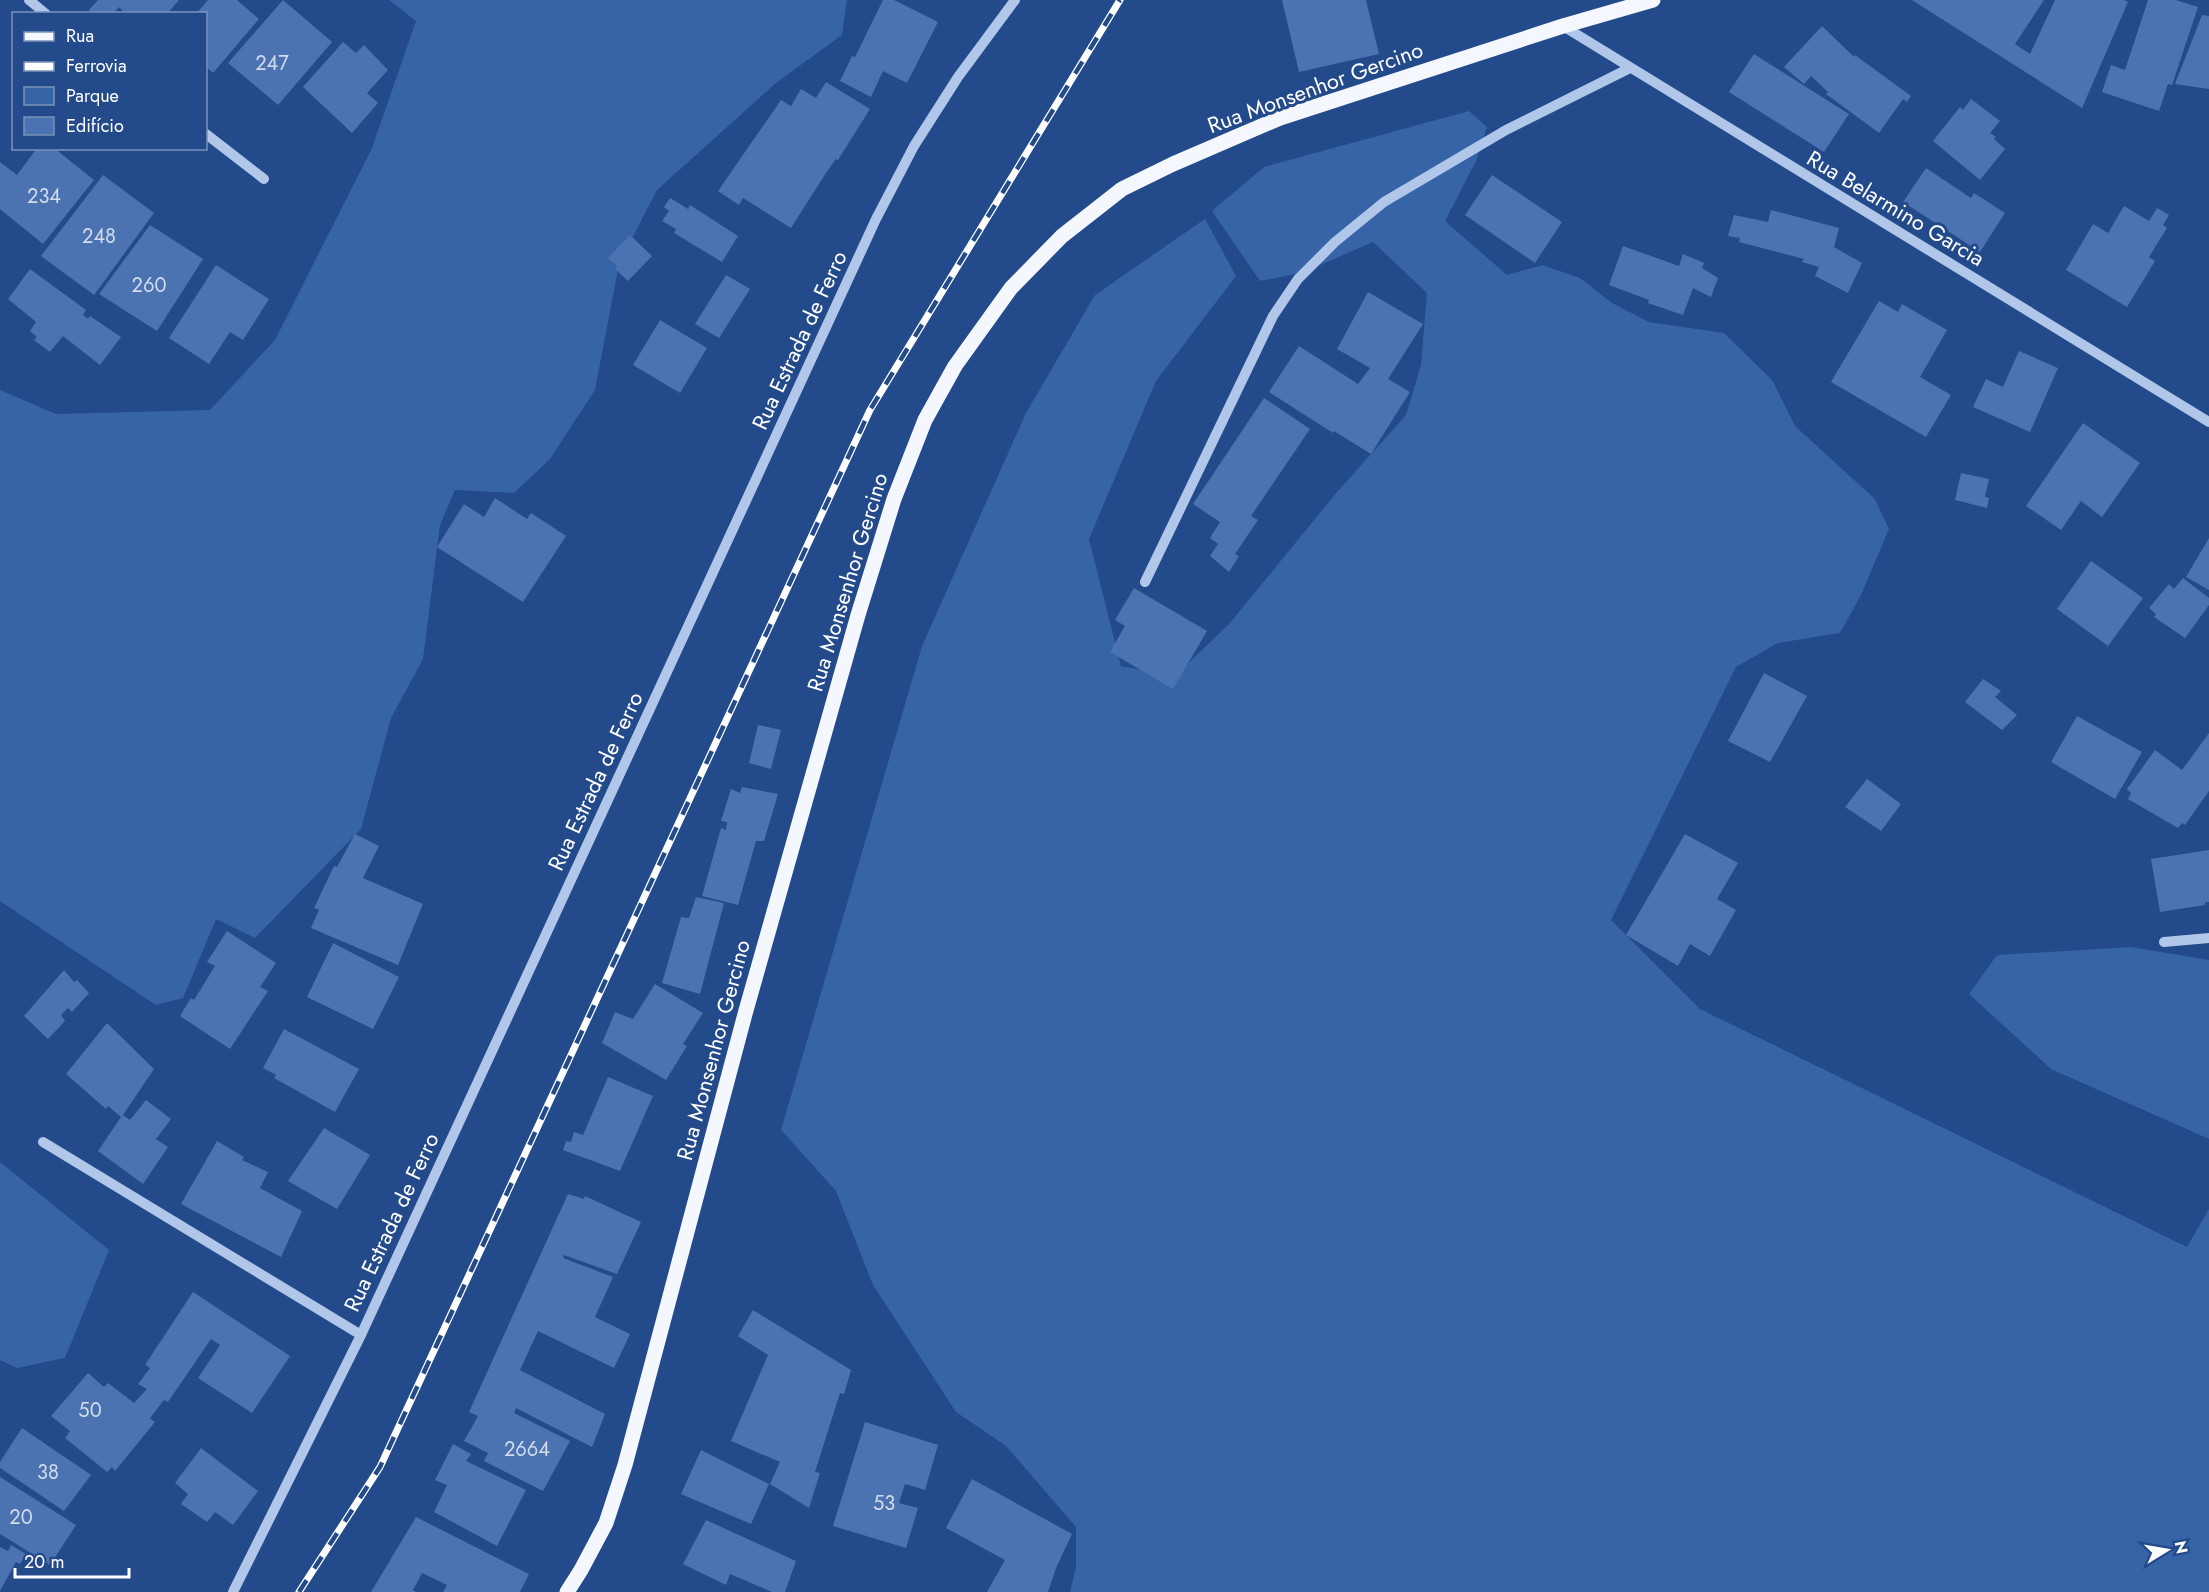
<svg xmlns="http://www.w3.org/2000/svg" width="2209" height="1592" font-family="Jost,sans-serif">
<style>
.green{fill:#3763a7}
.building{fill:#4b73b2}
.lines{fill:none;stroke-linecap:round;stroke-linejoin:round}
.minor{stroke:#b0c7ea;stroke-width:10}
.major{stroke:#f4f7fe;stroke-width:15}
.rail-casing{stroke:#fff;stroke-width:7}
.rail{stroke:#234a8a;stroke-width:4.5;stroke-dasharray:14;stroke-linecap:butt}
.labels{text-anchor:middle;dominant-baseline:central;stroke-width:6;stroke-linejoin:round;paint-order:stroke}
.number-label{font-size:20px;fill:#d2dcec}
.street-label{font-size:22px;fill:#fff;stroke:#234a8a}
</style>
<rect width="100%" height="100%" fill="#234a8a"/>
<path class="green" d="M389 0H847L842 35 776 83 657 190 619 264 595 390 550 459 514 493 455 490 440 525 423 659 391 718 361 829 255 938 216 919 183 998 156 1005 0 901V390L56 414 210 410 275 340 372 148 416 21Z
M1469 111 1487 127 1476 161 1445 221 1507 275 1542 265 1580 278 1612 303 1649 322 1724 333 1772 380 1795 426 1875 499 1889 529 1861 595 1840 633 1778 643 1736 667 1611 920 1700 1009 2187 1247 2209 1209V1592H1070L1076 1567V1527L1006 1446 956 1412 873 1285 836 1191 781 1130 922 646 1026 413 1095 295 1205 219 1236 276 1156 381 1089 539 1121 666 1175 676 1230 623 1337 492 1406 415 1421 365 1427 293 1373 242 1302 273 1260 281 1212 211 1264 167Z
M2131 947 2209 960V1139L2051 1069 1969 994 1997 955Z
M0 1162 109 1250 65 1358 17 1368 0 1360Z"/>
<path class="building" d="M98 0H179L167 14H126L119 7 113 14H94L89 10Z
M208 0H237L259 19 213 73 206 67V14H196Z
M283 0 332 42 278 105 228 63Z
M883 0H894L938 22 907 83 883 71 871 97 840 81 852 56 855 57Z
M1282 0H1366L1379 54 1299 72Z
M1912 0H2044L2015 44 2030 54 2055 0H2124L2128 2 2082 108Z
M2148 0H2176L2198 7 2172 85 2168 84 2159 111 2102 92 2111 65 2125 70Z
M2202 15 2209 16V89L2175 84Z
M1822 26 1854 57 1855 55 1911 96 1907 102 1903 99 1879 133 1826 94 1828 92 1811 76 1804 84 1784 67Z
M343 42 356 53 364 45 388 70 367 93 378 103 352 133 303 87Z
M1754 54 1849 114 1824 152 1729 92Z
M826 82 870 109 838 160 836 159 826 173 791 228 743 198 739 205 718 191 781 100 791 106 801 89 816 98Z
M1971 99 2000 121 1990 133 1996 137 1994 139 2005 149 1980 180 1933 141 1960 107 1963 110Z
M37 148H54L94 180 43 244 0 209V162L17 175Z
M1926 168 1971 198 1974 193 2005 213 1980 252 1903 202Z
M103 175 154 213 94 295 41 256Z
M1492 175 1562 222 1535 263 1465 215Z
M670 198 688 209 690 205 738 236 722 262 674 233 676 229 662 221 669 211 664 207Z
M2124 206 2149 221 2157 208 2169 215 2163 225 2167 228 2149 257 2155 261 2127 307 2066 270 2093 224 2108 233Z
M1771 210 1839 228 1834 247 1862 263 1848 293 1815 276 1819 267 1802 262 1804 259 1739 242 1740 238 1728 236 1734 215 1768 222Z
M150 225 203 259 157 331 99 294Z
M630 235 652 256 628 281 615 269 617 266 608 258Z
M1623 246 1679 266 1683 254 1704 263 1702 268 1718 278 1711 297 1693 288 1683 315 1648 303 1649 300 1609 285Z
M216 265 269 299 243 340 230 332 209 364 169 338Z
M30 269 86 310 83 315 88 319 90 316 121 337 100 365 63 336 50 352 34 340 37 337 30 331 36 322 8 299Z
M726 275 750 289 719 338 695 324Z
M1368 292 1423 324 1388 379 1410 392 1371 454 1334 431 1333 433 1269 392 1299 346 1358 384 1370 368 1337 349Z
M1879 301 1898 312 1902 304 1947 330 1920 377 1951 395 1926 437 1831 382Z
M660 320 707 348 680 393 633 365Z
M2019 351 2058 368 2030 432 1973 407 1986 379 2003 387Z
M1264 398 1310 429 1251 516 1258 520 1235 554 1239 556 1229 572 1210 556 1218 544 1210 538 1220 522 1193 504Z
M2083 423 2140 463 2102 517 2081 501 2061 530 2026 506Z
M1961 473 1989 479 1985 497 1989 498 1987 508 1955 500Z
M495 498 527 519 531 513 566 536 523 602 437 547 464 504 484 517Z
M2209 538V590L2186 577Z
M2091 561 2143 598 2108 646 2057 609Z
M2183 578 2209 598V605L2185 638 2154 617 2156 614 2149 608 2169 584 2174 589Z
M1134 588 1207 631 1173 689 1110 652 1125 626 1115 620Z
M1764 673 1807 696 1770 762 1728 741Z
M1983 679 2001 691 1995 697 2017 715 2002 730 1965 702Z
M2077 716 2142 752 2115 799 2051 762Z
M758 725 781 730 771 769 749 763Z
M2209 733V791L2185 825 2182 823 2178 828 2128 799 2131 793 2127 789 2155 750 2182 770Z
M1867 779 1901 804 1881 831 1845 807Z
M742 787 778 794 764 841H756L738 905 702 896 721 828 726 830 727 822 721 821 731 789 740 793Z
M355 834 379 846 363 878 423 904 398 965 311 928 319 910 314 908 334 866 337 867Z
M1685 834 1738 863 1717 899 1736 910 1710 956 1690 944 1678 966 1626 935Z
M2209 850V902H2205V905L2160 912 2151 859Z
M696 897 724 903 700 994 662 983 681 917 689 918Z
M227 931 276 963 260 987 268 991 230 1049 180 1016 191 998 194 1000 215 966 207 962Z
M333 943 399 977 373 1029 307 997Z
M64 970 74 982 77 980 89 993 72 1012 68 1008 61 1015 65 1021 48 1039 24 1016Z
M655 984 703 1013 683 1044 687 1046 666 1080 602 1043 615 1012 633 1019Z
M107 1023 154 1069 123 1115 130 1120 146 1100 171 1119 156 1139 168 1147 143 1184 98 1151 121 1117 108 1106 106 1109 66 1074Z
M284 1029 359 1069 335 1112 274 1078 276 1075 263 1068Z
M608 1077 653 1096 620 1171 563 1150 566 1141 571 1142 574 1132 583 1135Z
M324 1128 370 1155 337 1209 288 1181Z
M217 1141 244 1157 242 1160 268 1172 260 1188 302 1211 281 1257 181 1204Z
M568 1194 584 1199 585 1196 641 1222 617 1274 564 1255 563 1258 613 1277 595 1317 630 1334 614 1368 538 1331 520 1370 605 1414 592 1447 516 1408 514 1413 570 1441 543 1491 484 1461 488 1453 464 1441 478 1416 469 1412Z
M193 1292 290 1356 252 1413 198 1378 220 1345 211 1339 168 1402 164 1400 150 1418 155 1422 115 1471 112 1467 107 1472 65 1438 70 1431 51 1416 88 1373 104 1387 108 1383 134 1403 147 1389 138 1384 150 1368 145 1365Z
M753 1310 851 1370 844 1394 840 1393 815 1472 820 1473 809 1508 770 1484 780 1462 731 1441 768 1355 738 1336Z
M865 1422 938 1445 925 1490 905 1484 899 1503 918 1508 906 1548 833 1526Z
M22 1428 91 1475 64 1511 0 1468V1462Z
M453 1444 471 1454 466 1461 526 1490 497 1546 434 1512 447 1485 435 1480Z
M201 1448 258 1491 233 1525 215 1512 207 1522 181 1504 188 1494 175 1483Z
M701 1450 769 1484 751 1524 681 1494Z
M0 1477 76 1525 50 1565 0 1534Z
M972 1479 1072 1534 1056 1568 1048 1592H987L1005 1560 946 1528Z
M416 1517 529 1574 520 1592H443L447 1585 422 1573 413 1590 416 1592H371Z
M706 1520 796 1561 785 1592H772L730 1574 726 1585 683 1564Z
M11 1545 26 1554 20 1564 16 1562 0 1591V1547L8 1551Z"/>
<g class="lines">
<path class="minor" d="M29 0 46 14
M1563 26 2209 422
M206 134 264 179
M1145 582 1273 316 1298 279 1335 242 1384 202 1506 130 1630 68
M2164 942 2209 938
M43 1142 361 1335
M233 1592 361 1335 876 219 914 146 958 77 1015 0"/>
<path class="major" d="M567 1592 581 1570 606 1523 625 1465 745 1014 858 615 894 499 925 420 955 366 1011 288 1062 236 1122 189 1173 164 1280 118 1563 26 1653 0"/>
<g class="rail-casing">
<path id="rail" d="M299 1592 380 1467 870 410 1120 0"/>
</g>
<use href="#rail" class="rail"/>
</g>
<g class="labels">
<g class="number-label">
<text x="272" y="63">247</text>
<text x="44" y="196">234</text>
<text x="99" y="236">248</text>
<text x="149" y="285">260</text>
<text x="90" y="1410">50</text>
<text x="527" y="1449">2664</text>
<text x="48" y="1472">38</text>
<text x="884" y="1503">53</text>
<text x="21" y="1517">20</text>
</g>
<g class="street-label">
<text transform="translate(1315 87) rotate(-20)">Rua Monsenhor Gercino</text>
<text transform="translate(1896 208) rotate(31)">Rua Belarmino Garcia</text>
<text transform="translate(799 340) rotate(-65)">Rua Estrada de Ferro</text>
<text transform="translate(847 582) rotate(-73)">Rua Monsenhor Gercino</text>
<text transform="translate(595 781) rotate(-65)">Rua Estrada de Ferro</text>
<text transform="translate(713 1050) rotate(-75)">Rua Monsenhor Gercino</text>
<text transform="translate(391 1222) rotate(-65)">Rua Estrada de Ferro</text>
</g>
</g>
<rect x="12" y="12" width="195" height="138" fill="#234a8a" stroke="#7b92b9" stroke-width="1.5"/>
<rect x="24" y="32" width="30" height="9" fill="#f4f7fe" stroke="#7b92b9" stroke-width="1.5"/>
<text x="66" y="42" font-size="18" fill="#ffffff">Rua</text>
<rect x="24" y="62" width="30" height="9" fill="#ffffff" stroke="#7b92b9" stroke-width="1.5"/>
<text x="66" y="72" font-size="18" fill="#ffffff">Ferrovia</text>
<rect x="24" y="87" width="30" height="18" fill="#3763a7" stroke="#7b92b9" stroke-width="1.5"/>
<text x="66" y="102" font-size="18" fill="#ffffff">Parque</text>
<rect x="24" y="117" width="30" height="18" fill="#4b73b2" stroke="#7b92b9" stroke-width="1.5"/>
<text x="66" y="132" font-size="18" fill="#ffffff">Edifício</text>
<g transform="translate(2167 1550) rotate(79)" stroke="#234a8a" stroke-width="4.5" paint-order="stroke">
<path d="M0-4.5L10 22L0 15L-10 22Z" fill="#ffffff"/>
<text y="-9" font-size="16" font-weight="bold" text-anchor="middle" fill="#ffffff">N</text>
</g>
<path d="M15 1568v9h114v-9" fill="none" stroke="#ffffff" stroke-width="3"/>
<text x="24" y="1568" font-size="18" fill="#ffffff" stroke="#234a8a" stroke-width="4.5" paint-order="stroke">20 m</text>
</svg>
